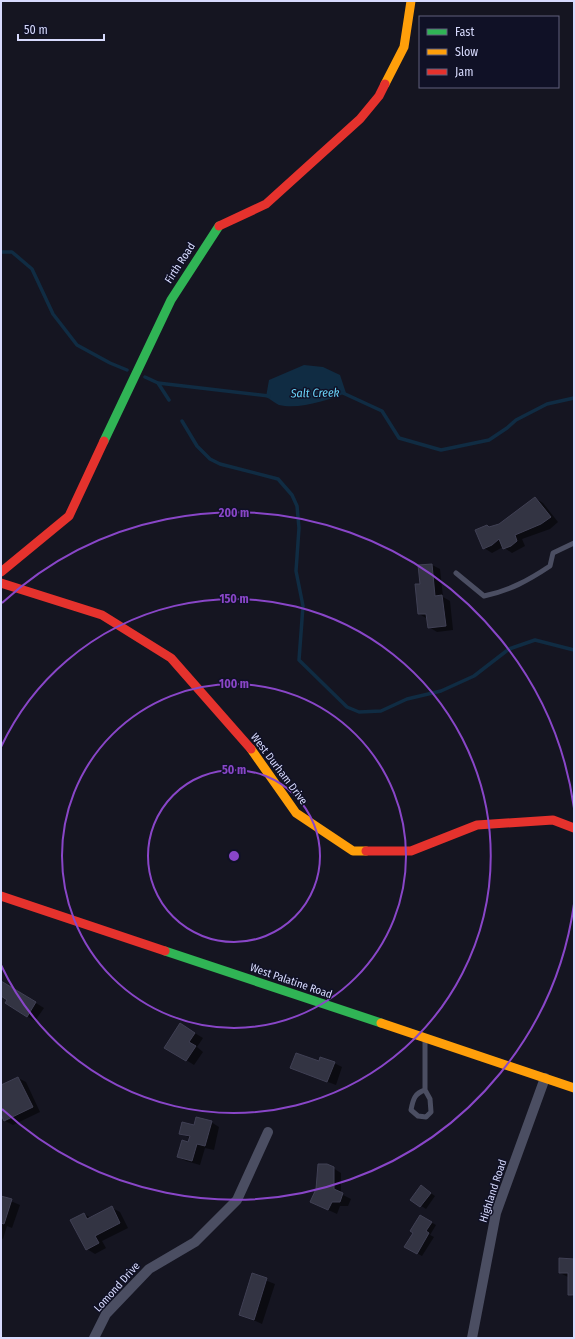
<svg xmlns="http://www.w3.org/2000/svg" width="575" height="1339" font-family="'Fira Sans Condensed',sans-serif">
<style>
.water{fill:#102c43}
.shadow{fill:#0007}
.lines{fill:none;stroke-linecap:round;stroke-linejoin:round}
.stream{stroke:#102c43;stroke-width:3.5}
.building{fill:#333443;stroke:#404054}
.lane{stroke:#4b4e62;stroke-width:5}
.street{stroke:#4b4e62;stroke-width:10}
.fast{stroke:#30b455;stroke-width:9}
.slow{stroke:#ff9f0a;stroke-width:9}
.jam{stroke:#e5322d;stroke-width:9}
.ring{fill:none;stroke:#8946c8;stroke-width:2}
.labels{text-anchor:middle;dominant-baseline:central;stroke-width:3;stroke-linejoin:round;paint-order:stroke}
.street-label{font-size:11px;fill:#d7dafd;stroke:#101126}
.water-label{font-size:12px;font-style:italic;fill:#6ad3f8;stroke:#101126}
.centre{fill:#8946c8;stroke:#101126;stroke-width:2}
.ring-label{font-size:12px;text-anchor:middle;font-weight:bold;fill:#8946c8;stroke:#101126;stroke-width:3;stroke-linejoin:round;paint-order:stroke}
</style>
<rect width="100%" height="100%" fill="#151521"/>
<path class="water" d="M304 365 323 367 340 375 346 393C328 400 299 410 279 405 275 403 270 399 266 397L269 380Z"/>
<path class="shadow" d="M535 498 543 503 558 522 550 529 522 539 525 546 512 553 503 547 492 553 484 548 487 526 491 528 499 525Z
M432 565 440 569 443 597 450 601 453 630 437 632 429 627 428 619 419 614 421 585Z
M1 982 44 1008 35 1021 6 1003 8 999 3 996 1 999Z
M188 1029 203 1038 197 1047 203 1052 194 1065 166 1047Z
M334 1063 342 1067 336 1085 291 1068Z
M18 1078 26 1082 40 1112 13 1125 5 1121 1 1112V1086Z
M211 1122 219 1127 214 1150 205 1148 200 1165 186 1161 178 1157 189 1143 190 1138 180 1133Z
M333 1168 341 1173V1194L351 1199 348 1206H340L337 1214 311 1202Z
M426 1190 435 1196 426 1209 412 1200Z
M1 1197 20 1205 12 1228 7 1226 3 1239 1 1238Z
M112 1208 120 1212 128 1228 102 1241 106 1248 95 1254 87 1249 84 1214 91 1218Z
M420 1216 436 1225 430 1235 434 1237 422 1256 406 1247 414 1233Z
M574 1260V1297L569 1294 568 1277 560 1273Z
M252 1275 275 1284 262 1324 240 1314Z"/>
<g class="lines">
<path class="stream" d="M1 252H12L32 269 53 314 77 345 110 363 127 370
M145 377 158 383 269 396
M158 383 169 400
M343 393 382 411 399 438 441 450 489 440 507 428 516 420 547 404 574 398
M182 421 197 446 210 459 220 464 278 479 292 495 297 506 299 528 296 571 303 606 299 660 347 707 359 712 381 711 407 699 441 691 474 676 509 649 535 640 574 650"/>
</g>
<path class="building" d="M535 497 551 517 541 524 515 535 517 541 511 546 503 549 499 539 492 545 483 549 475 530 487 525 489 527 499 524Z
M432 564 435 596 442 595 446 626 428 628 426 614H418L415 584H420L418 565Z
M1 981 36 1002 27 1017 5 1003 7 1000 1 996Z
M180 1023 195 1033 189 1042 196 1046 186 1061 164 1048Z
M296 1053 319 1061 320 1057 335 1062 327 1082 290 1068Z
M18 1077 33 1107 4 1121 1 1115V1085Z
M196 1117 212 1121 205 1146 197 1144 192 1161 177 1157 182 1140 188 1142 190 1136 179 1134 182 1122 194 1125Z
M318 1164H327L334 1167V1189L343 1193 340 1202H332L328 1210 310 1202 316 1189Z
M421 1185 431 1193 420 1207 410 1200Z
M1 1196 12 1199 4 1224 1 1223Z
M112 1206 120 1223 95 1236 99 1243 86 1250 70 1220 84 1213 87 1219Z
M420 1215 432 1222 426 1231 429 1233 417 1254 404 1247 413 1233 410 1231Z
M559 1258 574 1259V1295H568V1273H559Z
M252 1273 267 1278 254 1320 239 1315Z"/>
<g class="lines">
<path class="lane" d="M456 573 484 596C509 591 529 580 550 566L553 553 574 543
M425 1039V1090L430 1099 431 1112 426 1117 418 1116 411 1110C413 1099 415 1093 425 1090"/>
<path class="street" d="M94 1338 106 1314 149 1269 195 1242 237 1200 268 1132
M472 1338 496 1213 545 1078"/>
<path class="fast" d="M104 441 171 300 219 226
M165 951 381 1023"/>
<path class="slow" d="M385 84 404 47 411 1
M251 749 296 813 353 851H366
M381 1023 574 1088"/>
<path class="jam" d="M219 226 266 204 360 119 379 96 385 84
M1 572 69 516 104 441
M1 583 102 615 171 658 251 749
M366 851H411L477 825 553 820 574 828
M1 896 165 951"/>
</g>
<g class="ring">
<circle cx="234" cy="856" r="86"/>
<circle cx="234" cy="856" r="172"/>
<path d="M1 747A257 257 0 1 1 1 965"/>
<path d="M574 904A343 343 0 0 1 2 1109M2 603A343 343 0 0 1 574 808"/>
</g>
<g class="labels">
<g class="street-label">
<text transform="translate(180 263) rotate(-57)">Firth Road</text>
<text transform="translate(279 769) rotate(53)">West Durham Drive</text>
<text transform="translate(291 981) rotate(19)">West Palatine Road</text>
<text transform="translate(493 1191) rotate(-72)">Highland Road</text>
<text transform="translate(117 1287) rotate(-48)">Lomond Drive</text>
</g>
<g class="water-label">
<text transform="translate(315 393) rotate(-1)">Salt Creek</text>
</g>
</g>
<circle cx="234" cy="856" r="6" class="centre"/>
<g class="ring-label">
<text x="234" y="517">200 m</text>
<text x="234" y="603">150 m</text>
<text x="234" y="688">100 m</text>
<text x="234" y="774">50 m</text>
</g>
<rect width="575" height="1339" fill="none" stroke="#d7dafd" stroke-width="4"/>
<rect x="419" y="16" width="140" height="72" fill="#101126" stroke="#60617c"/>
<rect x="427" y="29" width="20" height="6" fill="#30b455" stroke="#60617c"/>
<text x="455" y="36" font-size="12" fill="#d7dafd">Fast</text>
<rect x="427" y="49" width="20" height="6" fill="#ff9f0a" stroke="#60617c"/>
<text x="455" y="56" font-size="12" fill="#d7dafd">Slow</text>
<rect x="427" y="69" width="20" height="6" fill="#e5322d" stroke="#60617c"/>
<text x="455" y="76" font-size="12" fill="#d7dafd">Jam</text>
<path d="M18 34v6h86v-6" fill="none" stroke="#d7dafd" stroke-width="2"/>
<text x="24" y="34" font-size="12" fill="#d7dafd" stroke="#101126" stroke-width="3" paint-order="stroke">50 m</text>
</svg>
